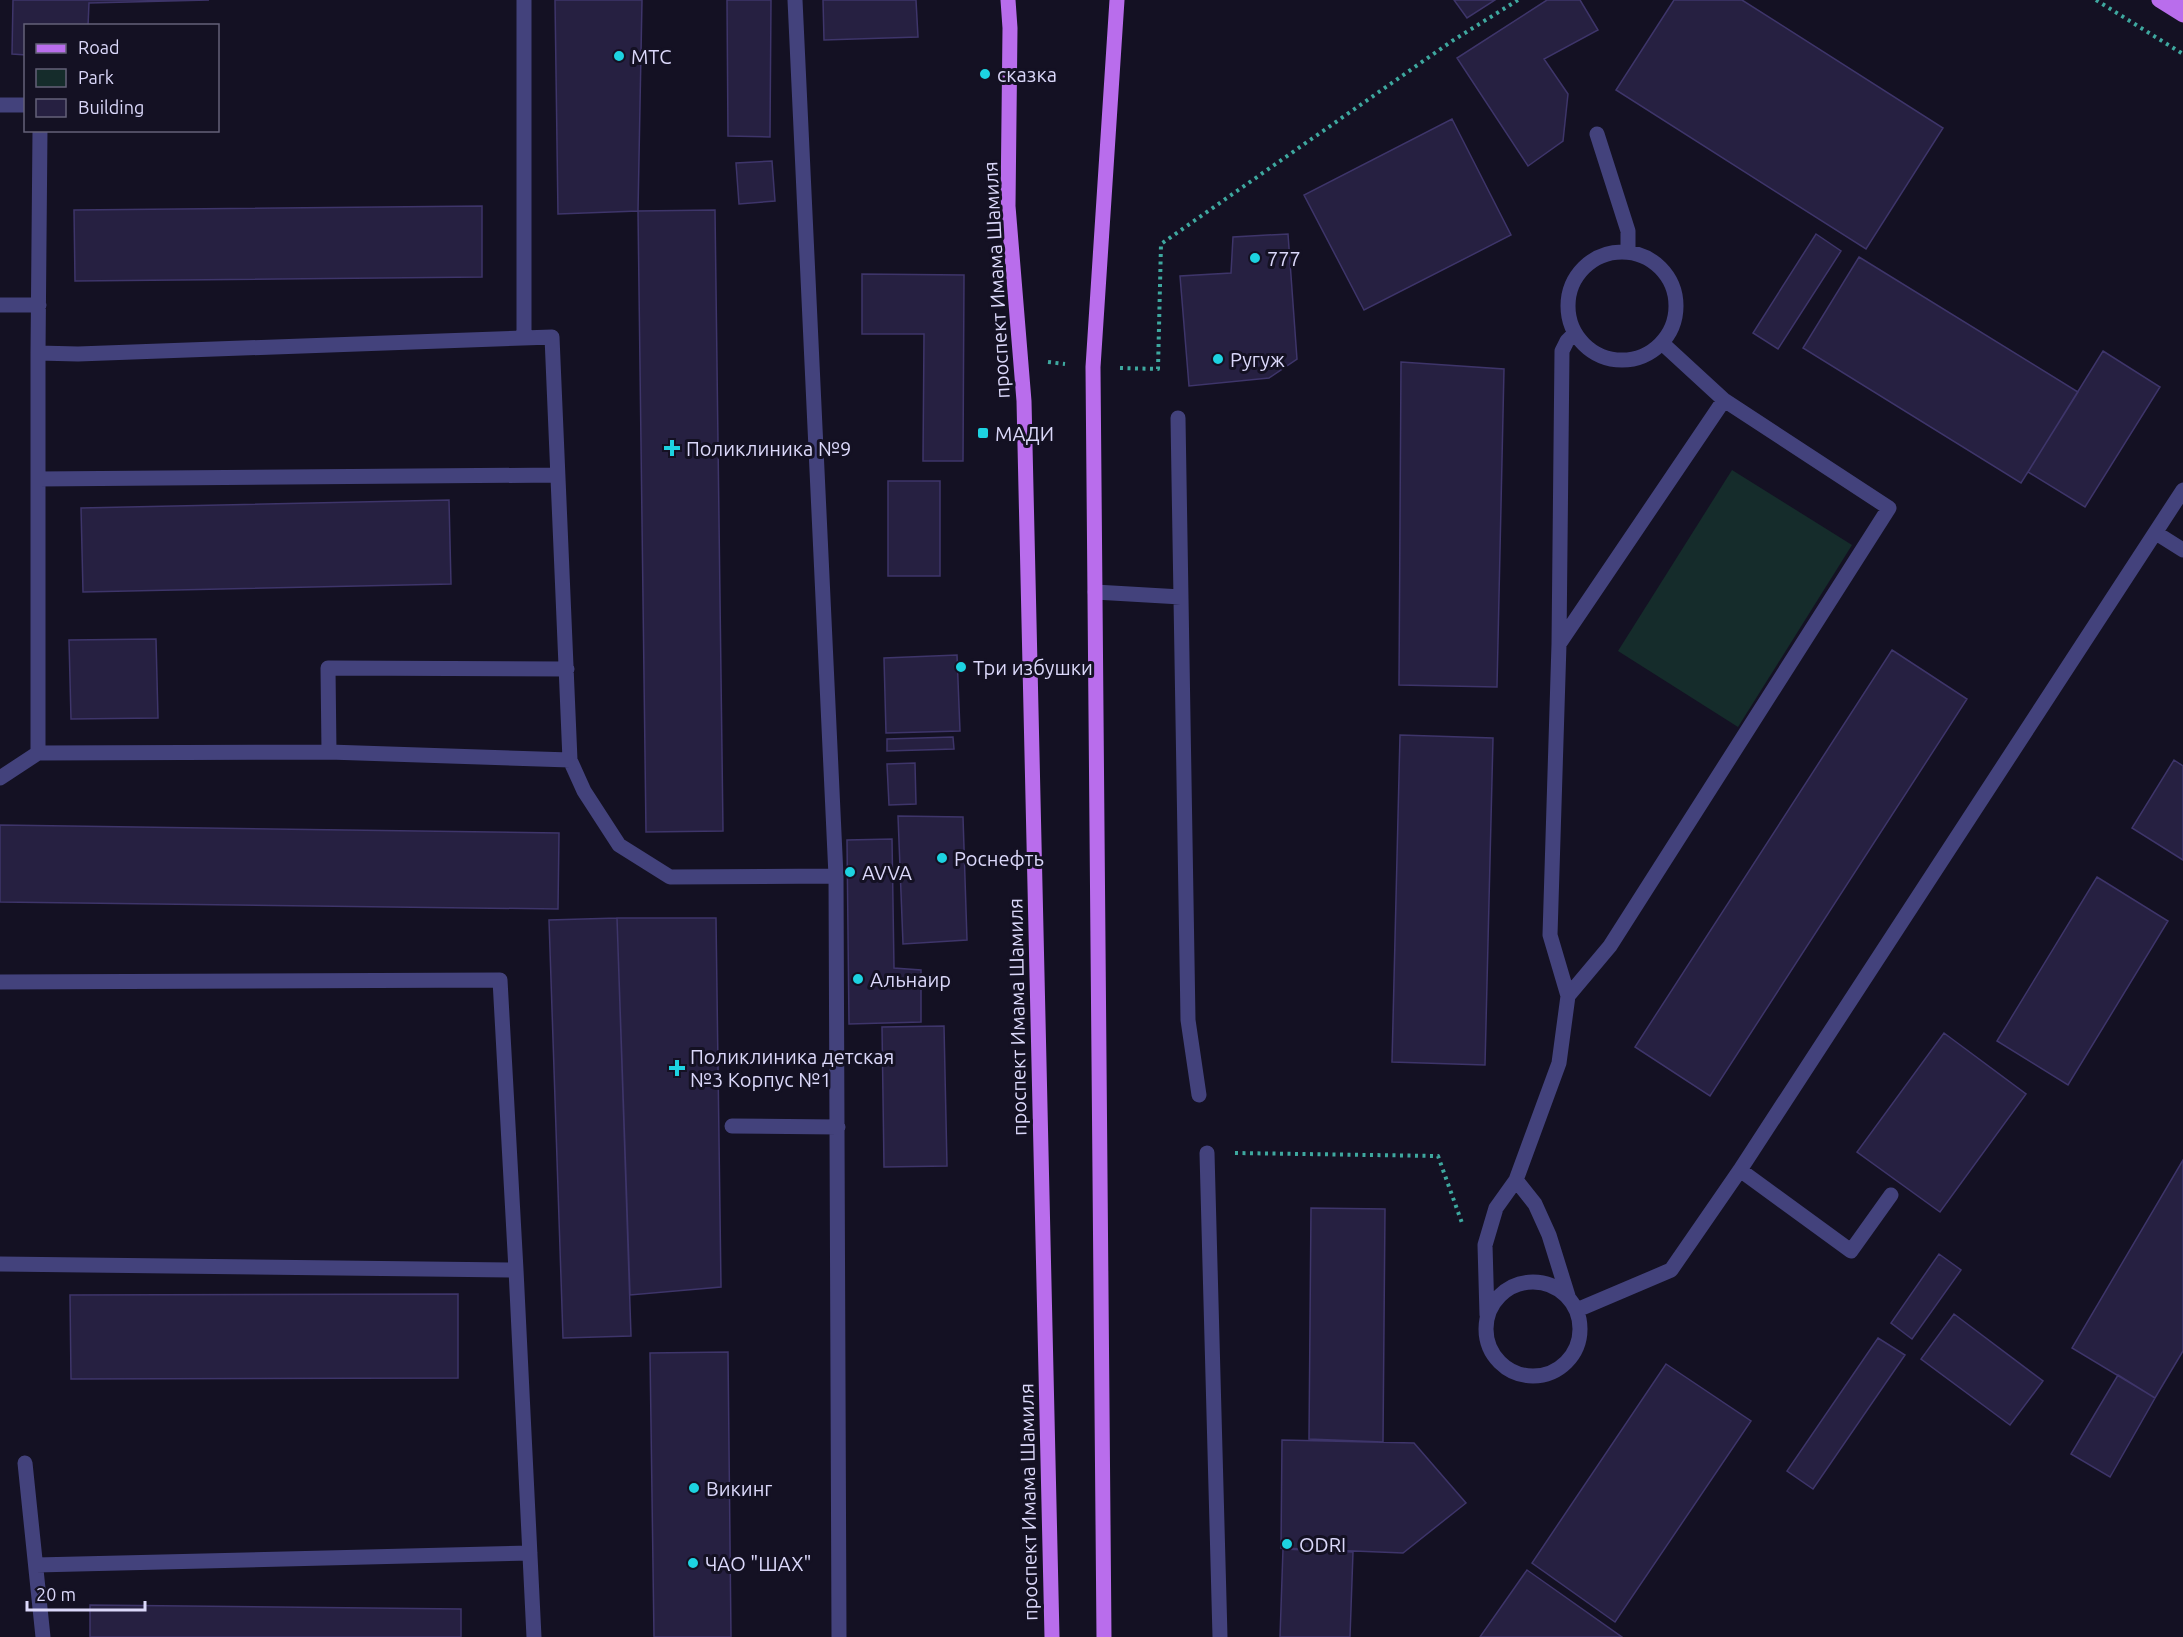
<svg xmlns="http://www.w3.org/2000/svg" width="2183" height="1637" font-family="Ubuntu,sans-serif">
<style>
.green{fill:#152c2b}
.building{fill:#262041;stroke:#3e356a;stroke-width:1.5}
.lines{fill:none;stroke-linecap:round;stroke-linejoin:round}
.path{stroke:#3ea89f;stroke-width:4;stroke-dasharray:3 4.5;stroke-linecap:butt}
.minor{stroke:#43427c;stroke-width:15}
.major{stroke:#b96dec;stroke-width:15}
.poi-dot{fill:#1dd3e1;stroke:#141123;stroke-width:2}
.labels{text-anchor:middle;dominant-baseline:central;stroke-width:6;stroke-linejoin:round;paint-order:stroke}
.poi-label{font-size:20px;fill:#dbd8fa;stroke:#141123;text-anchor:start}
.street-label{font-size:20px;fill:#dbd8fa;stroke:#141123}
</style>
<rect width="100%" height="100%" fill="#141123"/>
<path class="green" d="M1732 470 1852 545 1738 727 1618 651Z"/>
<path class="building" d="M13 0H209L89 3 88 26H26V55L12 54Z
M555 0H642L638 211 558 214Z
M727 0H771L770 137 728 136Z
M823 0H916L918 37 824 40Z
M1454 0H1495L1467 18Z
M1547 0H1580L1598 30 1544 59 1568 94 1563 141 1528 166 1457 58Z
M1674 0H1742L1943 128 1866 249 1616 90Z
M1452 119 1511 235 1364 310 1304 195Z
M772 161 775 201 739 204 736 163Z
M482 206V277L75 281 74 210Z
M715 210 723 831 646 832 638 211Z
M1288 234 1297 359 1269 378 1189 386 1180 276 1231 273 1233 237Z
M1816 234 1841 251 1778 349 1753 333Z
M1859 257 2078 392 2021 483 1803 348Z
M862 274 964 275 963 461H923L924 334H862Z
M2103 351 2160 387 2085 507 2028 472Z
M1401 362 1504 369 1497 687 1399 685Z
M888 481H940V576H888Z
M449 500 451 584 83 592 81 508Z
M156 639 158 718 71 719 69 640Z
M1892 650 1967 699 1710 1096 1635 1047Z
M957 655 960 731 886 733 884 658Z
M1400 735 1493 738 1485 1065 1392 1062Z
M953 737 954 749 887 751V739Z
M2174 760 2183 766V860L2132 828Z
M915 763 916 804 889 805 887 764Z
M898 816 963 817 967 940 903 944Z
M0 825 559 833 558 909 0 902Z
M892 839 894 968 921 970V1022L849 1024 847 840Z
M2097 877 2168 921 2068 1085 1997 1041Z
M617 918 631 1336 563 1338 549 920Z
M617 918H716L721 1287 630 1295Z
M944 1026 947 1166 884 1167 882 1027Z
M1944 1033 2026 1094 1940 1212 1857 1152Z
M2183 1160V1351L2155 1398 2072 1348Z
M1311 1208 1385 1209 1383 1442 1309 1439Z
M1939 1254 1961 1270 1912 1339 1891 1323Z
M458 1294V1378L71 1379 70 1295Z
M1954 1314 2043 1381 2010 1425 1921 1359Z
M1878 1338 1905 1355 1813 1489 1787 1471Z
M728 1352 731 1637H654L650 1353Z
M1666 1364 1751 1421 1615 1622 1532 1563Z
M2118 1375 2155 1398 2110 1477 2071 1454Z
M1282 1440 1414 1443 1466 1503 1403 1553 1281 1548Z
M1283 1549 1353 1552 1350 1637H1280Z
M1527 1570 1622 1637H1480Z
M90 1605 461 1609V1637H90Z"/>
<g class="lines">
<path class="path" d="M2096 0 2183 54
M1048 362 1065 364
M1120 368 1158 369 1161 244 1452 41 1518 0
M1235 1153 1438 1156 1462 1223"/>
<path class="minor" d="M795 0 836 876 839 1637
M0 105H26
M40 130 38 353 78 354 552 337 570 760 584 791 619 845 670 877 836 876
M1597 134 1628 231V252
M1568 306a54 54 0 1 1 108 0a54 54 0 1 1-108 0Z
M0 305H39
M524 338V0
M1662 343 1724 400
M1178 418 1188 1020 1199 1095
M38 479 558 475
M2156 533 2183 550
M1095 592 1181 597
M1559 644 1562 351 1567 341 1575 333
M329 752 570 760
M38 753 329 752 328 668 567 669
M0 778 38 753V353
M0 982 500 980 516 1270
M732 1126 838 1127
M1207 1153 1220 1637
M1740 1170 1851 1251 1891 1195
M1516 1180 1535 1204 1549 1235 1568 1296
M0 1264 516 1270 534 1637
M1486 1329a47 47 0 1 1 94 0a47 47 0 1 1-94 0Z
M1577 1310 1671 1270 1740 1170 2183 490
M1487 1315 1485 1245 1496 1208 1516 1180 1559 1063 1568 996 1610 946 1889 508 1724 400 1559 644 1550 935 1568 996
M25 1463 43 1637
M36 1565 530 1553"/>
<path class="major" d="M1008 0 1010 28 1008 206 1024 401 1052 1637
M2159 0 2183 15
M2180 0 2183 2
M1104 1637 1093 367 1117 0"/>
</g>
<g class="poi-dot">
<circle cx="619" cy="56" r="6"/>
<circle cx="985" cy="74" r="6"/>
<circle cx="1255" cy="258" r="6"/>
<circle cx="1218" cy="359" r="6"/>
<rect x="977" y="427" width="12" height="12" rx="3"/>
<path d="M669 439h6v6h6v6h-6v6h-6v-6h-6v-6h6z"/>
<circle cx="961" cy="667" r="6"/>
<circle cx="942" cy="858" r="6"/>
<circle cx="850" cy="872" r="6"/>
<circle cx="858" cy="979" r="6"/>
<path d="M674 1059h6v6h6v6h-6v6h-6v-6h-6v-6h6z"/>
<circle cx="694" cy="1488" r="6"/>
<circle cx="1287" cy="1544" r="6"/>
<circle cx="693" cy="1563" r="6"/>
</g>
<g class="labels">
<g class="poi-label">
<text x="631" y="56">МТС</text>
<text x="997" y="74">сказка</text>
<text x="1267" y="258">777</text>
<text x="1230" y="359">Ругуж</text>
<text x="995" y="433">МАДИ</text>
<text x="686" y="448">Поликлиника №9</text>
<text x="973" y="667">Три избушки</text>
<text x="954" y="858">Роснефть</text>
<text x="862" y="872">AVVA</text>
<text x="870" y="979">Альнаир</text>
<text x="690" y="1056">Поликлиника детская<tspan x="690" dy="23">№3 Корпус №1</tspan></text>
<text x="706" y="1488">Викинг</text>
<text x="1299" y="1544">ODRI</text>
<text x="705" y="1563">ЧАО "ШАХ"</text>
</g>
<g class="street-label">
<text transform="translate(996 280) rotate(-93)">проспект Имама Шамиля</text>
<text transform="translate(1017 1017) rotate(-91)">проспект Имама Шамиля</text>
<text transform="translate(1028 1502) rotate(-91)">проспект Имама Шамиля</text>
</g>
</g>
<rect x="24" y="24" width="195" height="108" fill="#141123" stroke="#646179" stroke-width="1.5"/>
<rect x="36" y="44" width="30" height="9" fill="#b96dec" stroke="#646179" stroke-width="1.5"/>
<text x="78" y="54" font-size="18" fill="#dbd8fa">Road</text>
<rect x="36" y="69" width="30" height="18" fill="#152c2b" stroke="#646179" stroke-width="1.5"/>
<text x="78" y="84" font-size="18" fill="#dbd8fa">Park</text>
<rect x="36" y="99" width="30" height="18" fill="#262041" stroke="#646179" stroke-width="1.5"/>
<text x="78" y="114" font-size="18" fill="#dbd8fa">Building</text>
<path d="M27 1601v9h118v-9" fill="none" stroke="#dbd8fa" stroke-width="3"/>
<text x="36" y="1601" font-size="18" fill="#dbd8fa" stroke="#141123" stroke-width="4.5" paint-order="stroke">20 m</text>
</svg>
